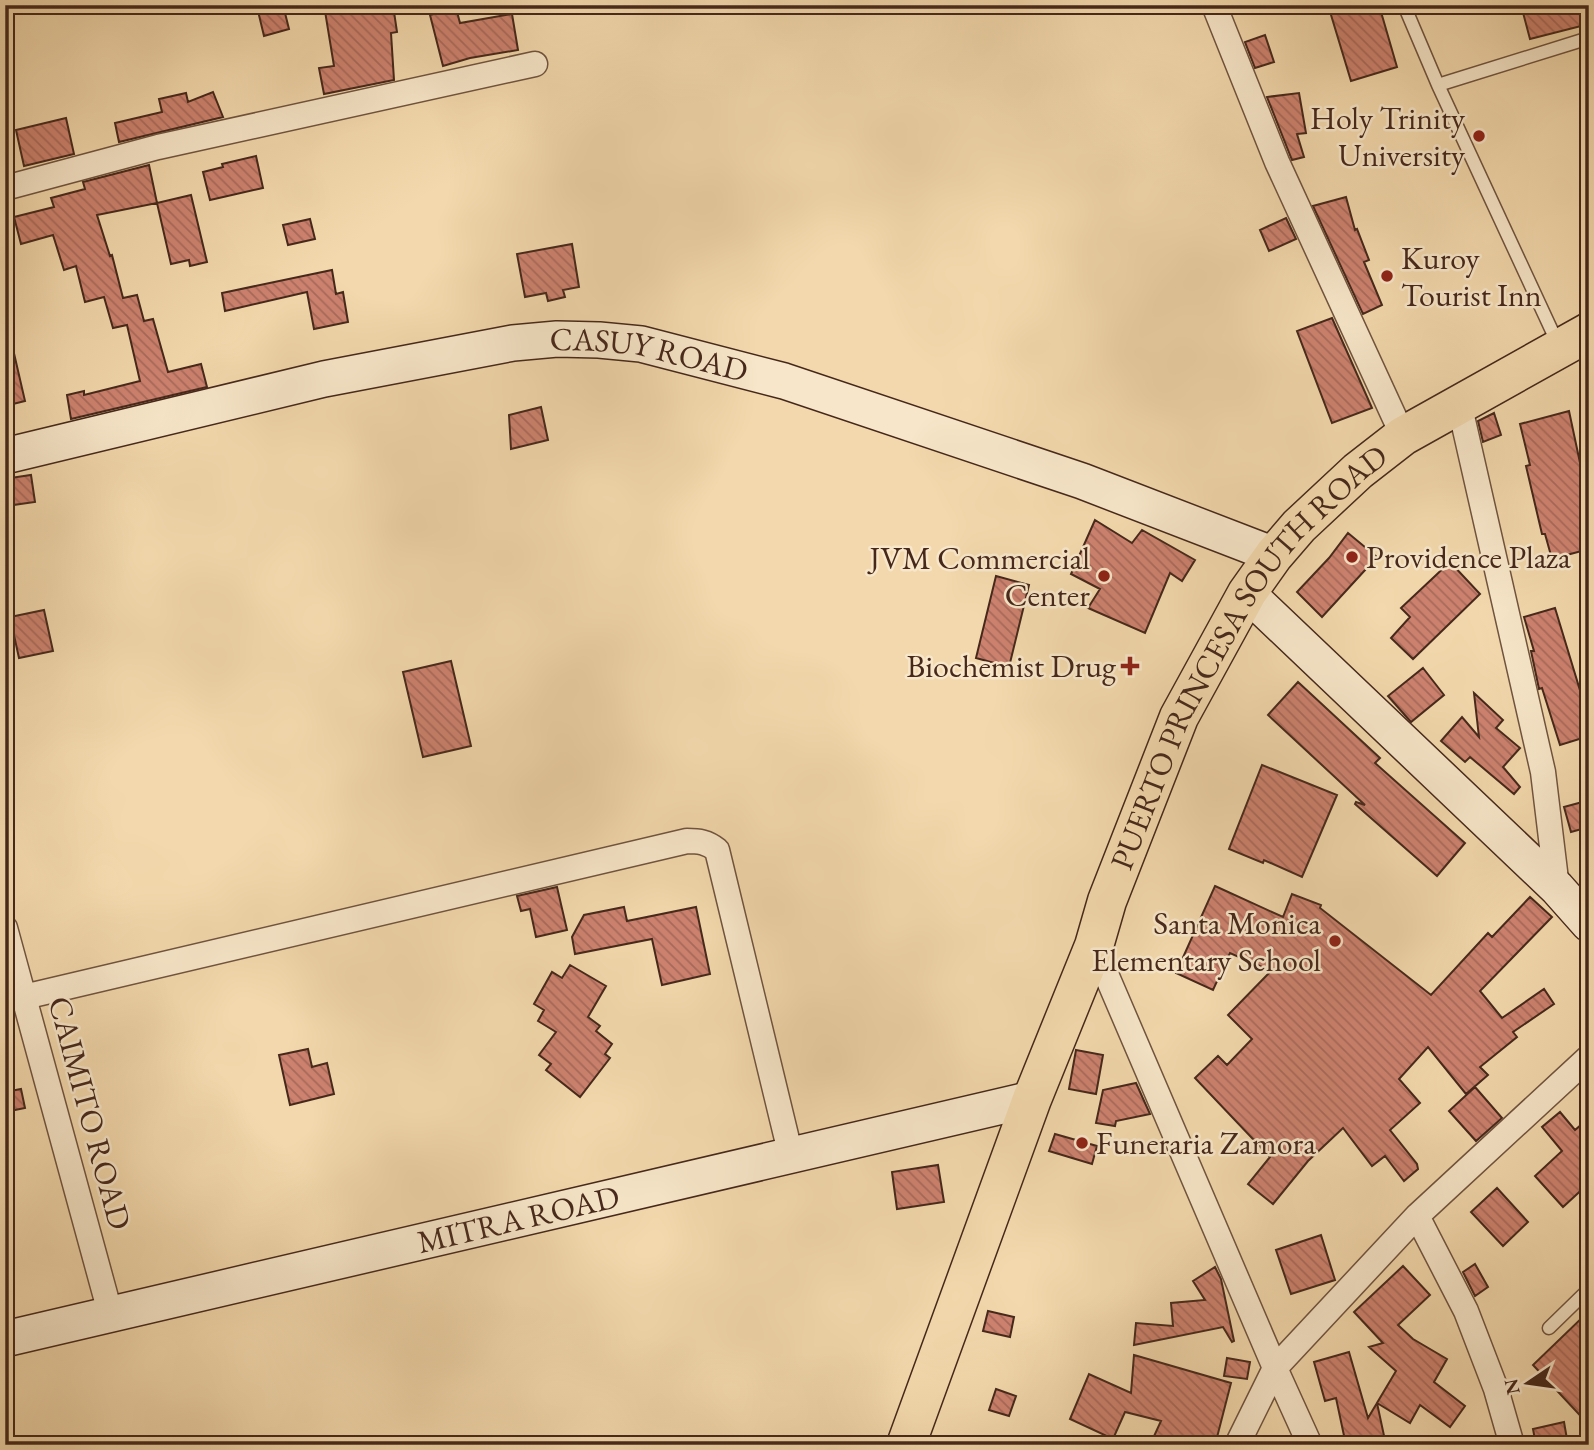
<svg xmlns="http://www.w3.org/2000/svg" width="1594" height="1450" font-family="'EB Garamond',serif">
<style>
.building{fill:url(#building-back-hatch);stroke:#46281b;stroke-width:2}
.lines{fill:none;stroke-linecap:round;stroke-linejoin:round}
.lane-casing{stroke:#71543f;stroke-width:15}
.street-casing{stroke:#71543f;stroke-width:27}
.secondary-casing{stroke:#46281b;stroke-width:38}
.primary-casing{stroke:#46281b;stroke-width:41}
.lane{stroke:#f7e6c9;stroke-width:12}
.street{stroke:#f7e6c9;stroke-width:24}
.secondary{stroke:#f7e6c9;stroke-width:35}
.primary{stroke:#f2d8ac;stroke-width:38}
.poi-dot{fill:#8f2418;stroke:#f7e6c9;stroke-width:2.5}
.labels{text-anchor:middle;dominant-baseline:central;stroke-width:5;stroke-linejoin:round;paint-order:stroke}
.poi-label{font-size:32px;fill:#46281b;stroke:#f7e6c9;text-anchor:end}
.street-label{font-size:32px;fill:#46281b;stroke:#f7e6c9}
</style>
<defs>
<pattern id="building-back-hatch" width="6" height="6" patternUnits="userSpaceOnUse" patternTransform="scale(1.75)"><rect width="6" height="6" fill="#cd826f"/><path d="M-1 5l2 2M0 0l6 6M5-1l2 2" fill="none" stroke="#a86a5a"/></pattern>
</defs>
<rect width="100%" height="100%" fill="#f2d8ac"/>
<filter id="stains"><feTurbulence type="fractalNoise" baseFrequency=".00286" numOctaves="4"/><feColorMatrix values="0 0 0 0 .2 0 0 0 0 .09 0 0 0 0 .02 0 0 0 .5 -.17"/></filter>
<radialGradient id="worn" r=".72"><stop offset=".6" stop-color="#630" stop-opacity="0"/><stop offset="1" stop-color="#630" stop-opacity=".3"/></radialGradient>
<path class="building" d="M261 5H283L289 29 264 36 258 11 262 10Z
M324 5H345L346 10 393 5 397 32 391 33 394 80 324 94 319 68 334 66Z
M1328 5H1379L1397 67 1351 81Z
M1521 5H1589V24L1530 39Z
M456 8 460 23 512 14 518 50 470 58 443 66 430 15Z
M1265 35 1274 62 1255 68 1245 42Z
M213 92 223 117 119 142 115 123 162 112 159 99 186 93 188 102Z
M1299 93 1306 133 1297 134 1304 157 1292 160 1267 97Z
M66 118 74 154 24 166 16 130Z
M256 156 263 188 210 200 203 172 223 167 222 164Z
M149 165 157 203 97 215 110 256 112 255 123 298 137 295 144 321 153 319 168 372 201 364 207 387 71 419 67 395 84 391V395L140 381 127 325 113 328 104 297 85 302 76 266 64 270 53 235 21 244 14 217 54 207 51 198 85 189 83 182Z
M191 195 207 262 190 266 189 260 171 264 157 203Z
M1346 197 1355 230 1357 229 1369 260 1364 262 1382 305 1363 314 1313 206Z
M1286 218 1296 239 1269 251 1260 230Z
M310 219 315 239 288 245 283 225Z
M572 244 579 287 563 290 565 297 548 301 546 293 525 297 517 254Z
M332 270 336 294 343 292 348 322 314 329 307 292 225 311 222 293Z
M1332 318 1372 408 1332 423 1297 331Z
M5 349H13L25 401 5 406Z
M541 407 548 440 511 449 509 415Z
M1569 411 1589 505V549L1552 559 1545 534H1542L1526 466 1530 465 1520 424Z
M1494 413 1501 435 1483 442 1478 421Z
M31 475 35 502 13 505 10 478Z
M1095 520 1132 543 1142 530 1195 560 1182 581 1170 573 1145 633 1088 608 1100 589 1071 574Z
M1348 533 1377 557 1322 617 1297 592 1329 558Z
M1450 562 1480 594 1413 659 1391 638 1410 617 1401 608Z
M996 576 1029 585 1009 667 976 658Z
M1555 608 1589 720V736L1560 745 1542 688 1539 689 1531 651H1534L1524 617Z
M44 610 53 651 19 658 10 617Z
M451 661 471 746 423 757 403 672Z
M1423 668 1444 695 1411 722 1388 696Z
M1298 682 1380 758 1375 763 1465 843 1437 876 1355 804 1356 802 1365 805 1268 715Z
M1474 693 1503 720 1496 728 1520 748 1503 767 1520 787 1514 794 1470 757 1465 762 1441 741 1462 717 1479 737Z
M1262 765 1337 795 1302 877 1264 860 1263 863 1229 849Z
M1586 801 1589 813V827L1571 832 1564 807Z
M1215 886 1283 917 1292 894 1321 905 1320 908 1431 995 1488 933 1492 937 1530 897 1552 917 1480 991 1502 1018 1544 989 1554 1004 1513 1032 1517 1037 1480 1067 1488 1075 1466 1094 1428 1047 1399 1079 1420 1103 1390 1130 1417 1164 1418 1169 1404 1181 1385 1156 1372 1166 1343 1128 1308 1161 1273 1204 1248 1184 1270 1157 1195 1078 1218 1056 1227 1065 1252 1039 1228 1015 1271 971 1230 953 1213 990 1176 973Z
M557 887 567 930 536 937 530 909 521 911 517 896Z
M624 907 627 921 696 907 710 974 662 985 652 939 575 954 572 937 584 915Z
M570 965 606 986 588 1017 600 1026 596 1031 612 1044 605 1054 610 1058 580 1097 546 1070 551 1064 539 1055 556 1032 538 1021 544 1010 534 1004 552 972 562 978Z
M308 1049 312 1067 327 1063 334 1094 290 1105 279 1055Z
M1076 1050 1103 1055 1096 1094 1069 1089Z
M1136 1083 1150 1114 1116 1121 1115 1126 1096 1123 1103 1090Z
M1475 1087 1502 1118 1476 1141 1449 1111Z
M21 1089 25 1108 5 1112V1092Z
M1560 1112 1575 1130 1589 1118V1183L1563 1207 1535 1176 1562 1151 1542 1127Z
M1055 1134 1097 1146 1092 1164 1049 1151Z
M938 1165 944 1202 897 1209 892 1172Z
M1497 1188 1528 1222 1503 1246 1471 1212Z
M1321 1235 1335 1280 1291 1294 1276 1250Z
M1475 1264 1488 1287 1475 1296 1463 1272Z
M1403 1266 1430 1295 1398 1325 1413 1339 1447 1359 1434 1382 1465 1406 1450 1427 1420 1405 1410 1423 1377 1403 1396 1371 1369 1347 1383 1343 1354 1312Z
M1215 1267 1221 1279 1234 1341 1232 1342 1223 1327 1134 1345 1136 1323 1173 1326 1171 1303 1205 1300 1193 1281Z
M988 1311 1014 1317 1010 1337 983 1331Z
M1589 1311V1425L1533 1365Z
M1349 1352 1368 1418 1377 1403 1386 1445H1346L1336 1398 1325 1401 1314 1362Z
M1134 1355 1231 1383 1215 1445H1150L1161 1421 1125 1412 1113 1439 1070 1419 1089 1374 1131 1393Z
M1227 1358 1250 1362 1247 1379 1224 1376Z
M996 1389 1016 1396 1009 1416 989 1410Z
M1564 1422 1568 1445H1536L1533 1429Z"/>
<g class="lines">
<g class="lane-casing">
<path id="lane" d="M1404 5 1438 85 1558 344
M1438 85 1589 38
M1549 1328 1589 1289"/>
</g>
<g class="street-casing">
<path id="street" d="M1214 5 1277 162 1403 436
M5 188 158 147 535 64
M1459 403 1543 772 1557 888
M5 928 111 1316
M1094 946 1275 1368 1310 1445
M24 997 687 841C699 841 707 842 717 850L791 1156
M1417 1216 1466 1311 1496 1389 1512 1445
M1237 1445 1275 1368 1417 1216 1589 1057"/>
</g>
<g class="secondary-casing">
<g id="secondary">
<path id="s1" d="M5 456 324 379 513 343 557 339 599 340 641 344 784 381 1082 481 1274 555"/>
<path d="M1247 593 1557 888 1589 924"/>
<path id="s2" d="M5 1339 1032 1099"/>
</g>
</g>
<g class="primary-casing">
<g id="primary">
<path id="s3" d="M906 1445 1032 1099 1094 946 1107 901 1179 717 1247 593 1274 555 1299 526 1358 471 1403 436 1589 332"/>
</g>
</g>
<use href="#lane" class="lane"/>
<use href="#street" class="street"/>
<use href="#secondary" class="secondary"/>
<use href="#primary" class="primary"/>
</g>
<g class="poi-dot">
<circle cx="1479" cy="136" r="7"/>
<circle cx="1387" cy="276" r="7"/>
<circle cx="1352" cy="557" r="7"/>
<circle cx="1104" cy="576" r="7"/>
<path d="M1126.5 655.5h7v7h7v7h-7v7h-7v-7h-7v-7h7z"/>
<circle cx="1335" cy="941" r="7"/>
<circle cx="1082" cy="1143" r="7"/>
</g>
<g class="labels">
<g class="poi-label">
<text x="1465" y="118">Holy Trinity<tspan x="1465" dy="37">University</tspan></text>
<text x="1401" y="258" text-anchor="start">Kuroy<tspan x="1401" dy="37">Tourist Inn</tspan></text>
<text x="1366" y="557" text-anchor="start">Providence Plaza</text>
<text x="1090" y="558">JVM Commercial<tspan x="1090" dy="37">Center</tspan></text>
<text x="1116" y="666">Biochemist Drug</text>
<text x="1321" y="923">Santa Monica<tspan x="1321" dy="37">Elementary School</tspan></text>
<text x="1096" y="1143" text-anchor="start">Funeraria Zamora</text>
</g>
<g class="street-label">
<text stroke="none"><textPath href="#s1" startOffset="658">CASUY ROAD</textPath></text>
<text stroke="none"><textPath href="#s3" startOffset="866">PUERTO PRINCESA SOUTH ROAD</textPath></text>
<text transform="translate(90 1113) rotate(75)">CAIMITO ROAD</text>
<text stroke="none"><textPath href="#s2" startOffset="527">MITRA ROAD</textPath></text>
</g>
</g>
<rect width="1594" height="1450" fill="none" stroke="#f2d8ac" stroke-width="28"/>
<rect x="7" y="7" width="1580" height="1436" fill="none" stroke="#46281b" stroke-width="3.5"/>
<rect x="14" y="14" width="1566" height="1422" fill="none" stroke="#46281b" stroke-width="2"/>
<g transform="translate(1528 1383) rotate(257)" stroke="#f7e6c9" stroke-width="5" paint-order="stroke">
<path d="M0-5L12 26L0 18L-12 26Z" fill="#46281b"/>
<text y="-10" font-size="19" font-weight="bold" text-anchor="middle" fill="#46281b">N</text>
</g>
<rect width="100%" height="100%" filter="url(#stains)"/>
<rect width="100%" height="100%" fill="url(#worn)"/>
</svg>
